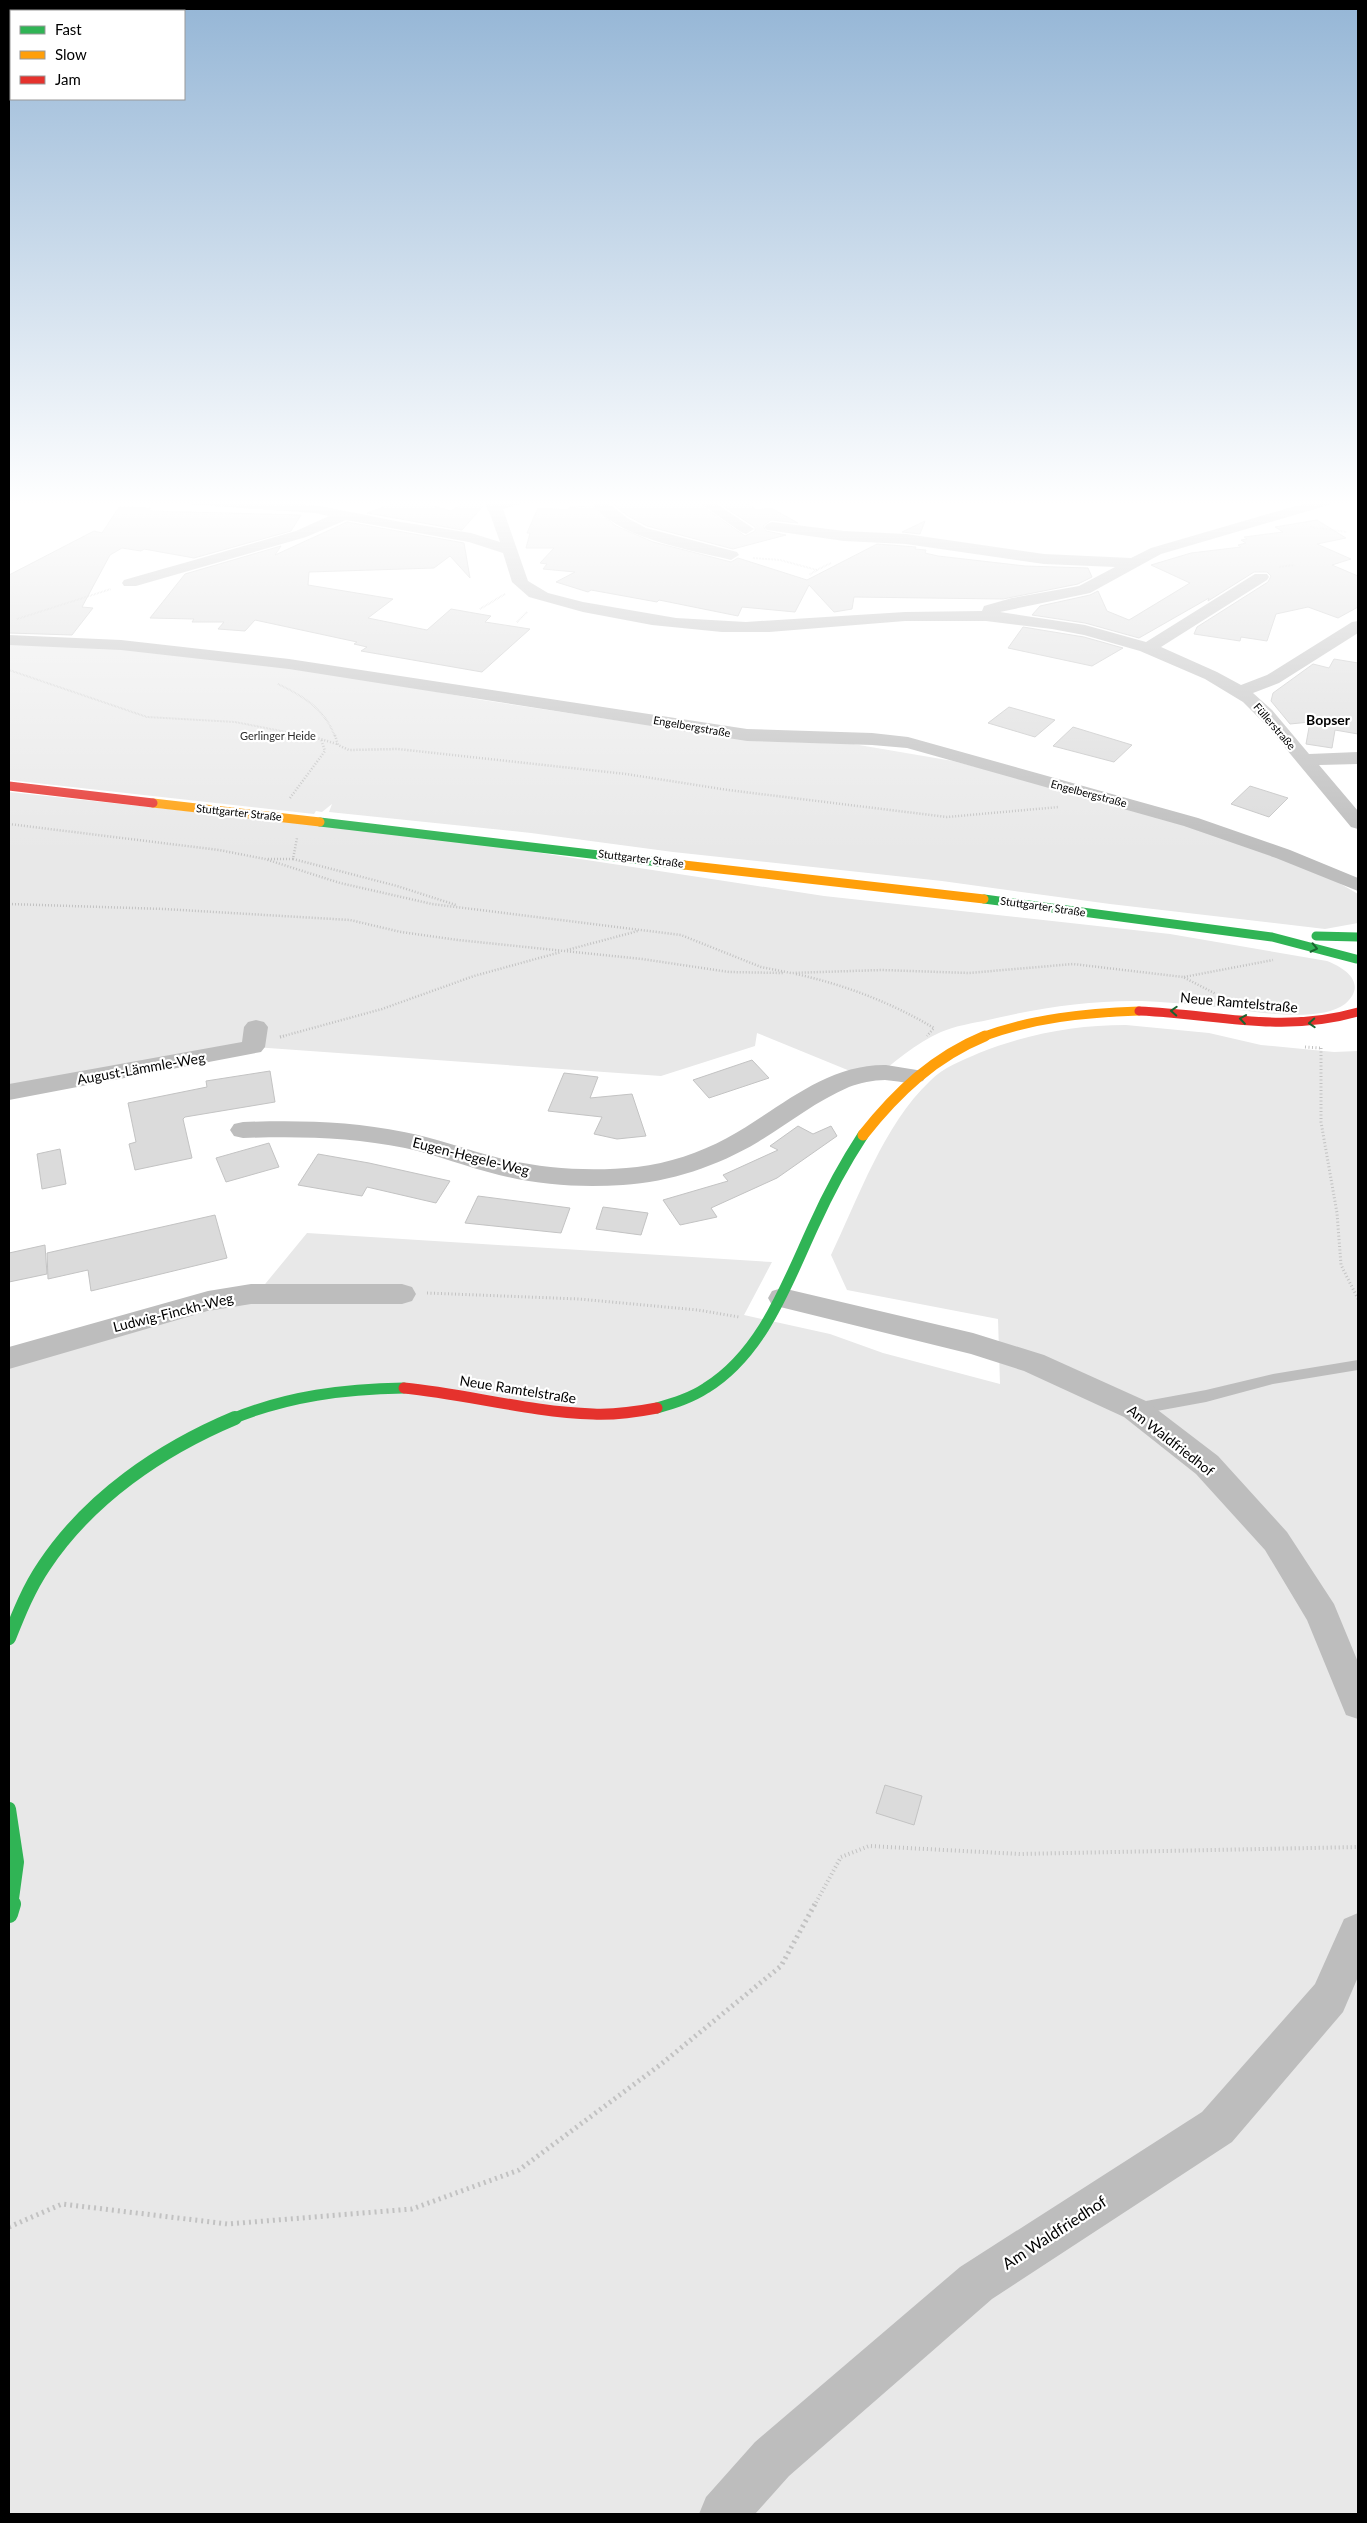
<svg xmlns="http://www.w3.org/2000/svg" width="1367" height="2523" font-family="Lato,sans-serif">
<style>
.green{fill:#e8e8e8}
.building{fill:#dbdbdb;stroke:#c3c3c3}
.lines{fill:none;stroke-linecap:round;stroke-linejoin:round}
.path-far4{stroke:#c2c2c2;stroke-width:2;stroke-dasharray:0.5 1;stroke-linecap:butt}
.path-far3{stroke:#c2c2c2;stroke-width:2.5;stroke-dasharray:1 2;stroke-linecap:butt}
.path-far2{stroke:#c2c2c2;stroke-width:3;stroke-dasharray:1 2.5;stroke-linecap:butt}
.path-far1{stroke:#c2c2c2;stroke-width:4;stroke-dasharray:1 3;stroke-linecap:butt}
.path{stroke:#c2c2c2;stroke-width:5;stroke-dasharray:2 4;stroke-linecap:butt}
.lane{fill:#bdbdbd;fill-rule:evenodd}
.street{fill:#bdbdbd;fill-rule:evenodd}
.fast-far3{stroke:#30b455;stroke-width:9}
.fast-far2{stroke:#30b455;stroke-width:11}
.fast-far1{stroke:#30b455;stroke-width:14}
.fast{stroke:#30b455;stroke-width:18}
.slow-far1{stroke:#ff9f0a;stroke-width:9}
.slow{stroke:#ff9f0a;stroke-width:11}
.jam-far1{stroke:#e5322d;stroke-width:9}
.jam{stroke:#e5322d;stroke-width:11}
.oneway{stroke:#1a632f}
.labels{text-anchor:middle;dominant-baseline:central;stroke-width:4.5;stroke-linejoin:round;paint-order:stroke}
.far-street-label{font-size:11px;fill:#000;stroke:#fff}
.far-park-label{font-size:11px;fill:#2c2c2c;stroke:#fff}
.far-quarter-label{font-size:14px;font-weight:bold;fill:#000;stroke:#fff}
.street-label{font-size:14px;fill:#000;stroke:#fff}
.near-street-label{font-size:16px;fill:#000;stroke:#fff}
</style>
<rect width="100%" height="100%" fill="#fff"/>
<path class="green" d="M85 643 261 660 482 700 755 741 853 744 953 761 1148 812 1240 843 1334 880 1358 894V923L1325 929 1110 904 942 881 673 852 531 833 329 812 332 804 322 812 316 811 314 814 9 780V644L45 645Z
M9 792 448 839 824 896 1170 934 1327 961C1348 969 1367 985 1345 1004 1316 1026 1234 1008 1199 1005 1180 1003 1161 1002 1142 1001 1090 1000 1039 1008 988 1020 973 1023 955 1026 941 1032 916 1043 893 1063 872 1080L757 1033 755 1046 661 1076 253 1047 9 1092Z
M1126 1025 1209 1033 1261 1045 1334 1052 1358 1051V2514H9V1365L44 1353 252 1300 307 1233 772 1262 744 1315 830 1334 883 1353 1000 1384 998 1319 847 1290 831 1255C858 1199 884 1124 930 1081 944 1067 961 1061 979 1053 1027 1034 1075 1025 1126 1025Z"/>
<path class="building" d="M402 500H407L421 506 427 504 451 511 468 500H481L484 505 462 530 367 513Z
M621 500H693L745 536 755 531V527L714 500H742L757 510 771 508 798 523 771 520 763 526 766 531 786 535 733 549 647 526 628 516 614 505H626Z
M592 506 616 526 653 542 731 562 738 558 807 580 877 544 916 547 915 549 926 550 925 553 938 556 1025 566 1088 568 1092 577 1078 584 1003 599 854 597 852 609 834 612 809 585 795 612 742 607 738 616 659 600 657 602 591 590 588 592 556 582 575 572 543 569 547 564 540 563 554 548H526L530 533H527L538 508 569 510V507Z
M119 507 150 508 148 511 301 515 291 531 194 558 144 549 141 551 122 548 110 555 82 607 93 608 72 635 9 633V575L94 531 102 533Z
M1317 520 1346 538 1317 544 1351 559 1332 565 1358 576V607L1338 618 1308 607 1276 614 1267 641 1241 637 1240 641 1194 634 1197 627 1268 582 1271 576 1267 572H1254L1208 601 1209 598 1139 638 1085 623 1032 615 1040 606 1090 595 1098 591 1107 611 1129 620 1190 583 1151 565 1191 553 1241 547 1238 545 1246 543 1241 540 1247 539 1244 537 1283 532 1275 527Z
M925 521 920 534 902 532Z
M347 522 464 543 470 578 450 556 434 568 309 572 308 585 393 599 368 618 427 630 451 609 491 616 485 622 530 629 482 672 361 651 367 647 354 644 357 642 255 620 245 631 218 629 224 622H192L194 619 150 618 185 574 281 546 275 555Z
M1023 627 1084 637 1123 648 1092 666 1008 648Z
M1334 659 1358 663V734L1335 730 1332 748 1306 744 1310 722 1290 724 1271 701 1273 693 1313 664 1329 668Z
M1009 707 1055 720 1035 737 988 723Z
M1073 727 1132 745 1114 762 1053 746Z
M1250 786 1288 798 1269 817 1231 804Z
M752 1060 769 1078 709 1098 693 1080Z
M270 1071 275 1102 185 1117 183 1119 192 1158 135 1170 129 1144 136 1142 128 1103 207 1087 206 1081Z
M564 1073 598 1077 590 1098 632 1094 646 1136 617 1139 594 1134 602 1117 548 1111Z
M798 1126 813 1134 831 1126 837 1136 777 1178 711 1208 717 1217 680 1225 663 1200 728 1181 723 1175 778 1150 770 1146Z
M269 1143 279 1167 226 1182 216 1158Z
M60 1149 66 1184 42 1189 37 1154Z
M318 1154 369 1163 450 1181 436 1203 367 1187 362 1196 298 1185Z
M478 1196 532 1203 570 1208 561 1233 465 1223Z
M603 1207 648 1213 641 1235 596 1229Z
M215 1215 227 1258 91 1291 88 1270 48 1279 47 1253Z
M45 1245 47 1274 9 1282V1253Z
M885 1785 922 1796 914 1825 876 1813Z"/>
<g class="lines">
<path class="path-far4" d="M1011 500 1013 501
M1310 527 1347 532
M753 558 780 560 817 570 809 575
M1279 567 1294 565
M817 570 831 563
M480 609 505 594
M17 619 111 589
M517 622 527 612
M9 670 147 717 235 722 312 737
M278 684C303 696 325 709 335 737"/>
<path class="path-far3" d="M307 735 337 744
M335 735 338 745 349 750 398 749 626 774 728 790 947 817 1059 807
M290 798 325 751 321 739
M9 824 219 850 265 859 340 883 432 904 681 935 761 967 791 973 882 970 969 973 1073 964 1183 977 1216 994
M268 859H293L297 838
M293 859 397 886 456 905
M9 904 164 909 350 920 401 932 458 940 642 959 729 972 783 973
M567 950 638 931
M796 974C845 985 890 1002 934 1028L927 1036
M1184 977 1273 960
M280 1037 382 1009 474 976 561 952"/>
<path class="path-far2" d="M280 1037 284 1036
M1305 1047 1321 1048
M1321 1048V1122L1337 1213 1341 1265 1358 1299
M427 1293 579 1299 698 1310 739 1317"/>
<path class="path-far1" d="M814 1906 841 1857 869 1846 1020 1854 1358 1847"/>
<path class="path" d="M9 2227 62 2204 228 2224 412 2209 519 2170 660 2065 781 1966 815 1904"/>
<path class="lane" d="M1358 1360V1370L1273 1384 1206 1402 1135 1415 1130 1413 1128 1409 1130 1405 1135 1403 1206 1390 1273 1374Z"/>
<path class="street" d="M177 500H242L315 505 401 522 471 533 500 542 490 514 483 500H527L525 503 503 509 528 581 548 593 583 602 676 618 746 622 905 612 982 611 984 606 1012 598 1079 586 1115 567 1044 564 906 544 844 541 767 530 764 527 767 524 772 522 844 531 906 534 1044 554 1131 558 1151 548 1316 500H1333L1332 504 1161 554 1090 593 1000 612 1085 625 1146 642 1255 574H1267L1269 577 1267 580 1161 647 1217 672 1241 685 1267 675 1352 622 1358 621V633L1279 683 1253 693 1272 710 1309 754 1358 752V764L1319 765 1358 811V829L1351 827 1267 726 1243 702 1205 679 1140 651 1084 635 1052 629 986 621H905L769 632H722L652 625 583 612 529 597 512 582 503 553 469 542 346 520 306 537 136 586H124L122 583 124 580 296 531 329 516 315 513 184 504Z
M589 500H605L627 518 646 528 737 552 739 555 731 560C688 549 616 539 589 500Z
M695 500H711L754 529 746 534 741 532Z
M9 635 121 640 289 659 747 729 872 733 908 737 1198 818 1290 850 1358 878V891L1276 858 1184 826 907 748 872 745 747 741 289 669 121 650 9 645Z
M256 1020 264 1022 268 1027 265 1047 261 1052 9 1100V1084L242 1042 244 1027 248 1022Z
M886 1065 923 1071 926 1076 923 1081C910 1085 898 1081 885 1080 873 1080 860 1083 849 1087 816 1101 788 1124 758 1142 718 1166 670 1182 623 1185 581 1188 539 1185 499 1175 467 1167 437 1155 405 1148 351 1137 297 1136 243 1138L234 1136 230 1130 234 1124 243 1122C297 1120 351 1121 404 1132 436 1138 467 1150 499 1158 544 1169 591 1172 637 1167 669 1163 699 1153 727 1138 777 1111 824 1064 886 1065Z
M251 1284H402L412 1287 416 1294 412 1301 402 1304H251L208 1311 9 1369V1347L208 1291Z
M782 1288 973 1333 1044 1355 1146 1401 1218 1456 1287 1532 1334 1604 1358 1662V1719L1346 1715 1307 1620 1265 1550 1196 1474 1124 1417 1024 1371 971 1354 772 1305 768 1298 772 1291Z
M1358 1913V1977L1343 2012 1232 2142 992 2299 789 2476 755 2514H699L706 2497 755 2442 960 2267 1202 2112 1315 1984 1344 1919Z"/>
<path class="fast-far3" d="M320 822 684 865
M984 899 1272 937 1356 959
M1316 936 1358 937"/>
<path class="fast-far2" d="M657 1408C674 1403 691 1398 706 1388 763 1353 787 1283 814 1225 828 1194 844 1164 863 1135
M232 1419C288 1396 344 1389 404 1388"/>
<path class="fast-far1" d="M9 1638C19 1613 29 1588 44 1566 89 1498 161 1449 235 1418
M9 1809 17 1862 11 1906"/>
<path class="fast" d="M9 1914 12 1904"/>
<path class="slow-far1" d="M153 803 320 822
M684 865 984 899
M982 1037C1033 1018 1085 1013 1139 1011"/>
<path class="slow" d="M863 1135C897 1092 934 1057 985 1036"/>
<path class="jam-far1" d="M9 786 153 803
M1139 1011C1217 1014 1281 1034 1358 1012"/>
<path class="jam" d="M404 1388C467 1394 529 1412 593 1414 614 1415 636 1412 657 1408"/>
</g>
<defs><path id="oneway-chevron" d="M-2-3.5L2.5 0L-2 3.5" fill="none" stroke-width="1.6" stroke-linecap="round" stroke-linejoin="round" transform="scale(1.25)"/></defs>
<g class="oneway">
<use href="#oneway-chevron" transform="translate(1314 948) rotate(12)"/>
<use href="#oneway-chevron" transform="translate(1174 1011) rotate(-177)"/>
<use href="#oneway-chevron" transform="translate(1243 1019) rotate(-172)"/>
<use href="#oneway-chevron" transform="translate(1312 1023) rotate(177)"/>
</g>
<linearGradient id="sky" x2="0" y2="1"><stop stop-color="#95b6d6"/><stop offset="0.59" stop-color="#fff"/><stop offset="1" stop-color="#fff" stop-opacity="0"/></linearGradient>
<rect width="1367" height="853" fill="url(#sky)"/>
<g class="labels">
<g class="far-street-label">
<text transform="translate(692 726) rotate(10)">Engelbergstraße</text>
<text transform="translate(1275 726) rotate(49)">Füllerstraße</text>
<text transform="translate(1089 793) rotate(15)">Engelbergstraße</text>
<text transform="translate(239 812) rotate(6)">Stuttgarter Straße</text>
<text transform="translate(641 858) rotate(7)">Stuttgarter Straße</text>
<text transform="translate(1043 906) rotate(8)">Stuttgarter Straße</text>
</g>
<g class="far-park-label">
<text x="278" y="735">Gerlinger Heide</text>
</g>
<g class="far-quarter-label">
<text x="1328" y="719">Bopser</text>
</g>
<g class="street-label">
<text transform="translate(1239 1002) rotate(5)">Neue Ramtelstraße</text>
<text transform="translate(141 1068) rotate(-10)">August-Lämmle-Weg</text>
<text transform="translate(471 1156) rotate(14)">Eugen-Hegele-Weg</text>
<text transform="translate(173 1312) rotate(-14)">Ludwig-Finckh-Weg</text>
<text transform="translate(518 1389) rotate(9)">Neue Ramtelstraße</text>
<text transform="translate(1171 1440) rotate(38)">Am Waldfriedhof</text>
</g>
<g class="near-street-label">
<text transform="translate(1054 2232) rotate(-33)">Am Waldfriedhof</text>
</g>
</g>
<rect width="1367" height="2523" fill="none" stroke="#000000" stroke-width="20"/>
<rect x="10" y="10" width="175" height="90" fill="#ffffff" stroke="#999999"/>
<rect x="20" y="26" width="25" height="8" fill="#30b455" stroke="#999999"/>
<text x="55" y="35" font-size="15" fill="#000000">Fast</text>
<rect x="20" y="51" width="25" height="8" fill="#ff9f0a" stroke="#999999"/>
<text x="55" y="60" font-size="15" fill="#000000">Slow</text>
<rect x="20" y="76" width="25" height="8" fill="#e5322d" stroke="#999999"/>
<text x="55" y="85" font-size="15" fill="#000000">Jam</text>
</svg>
